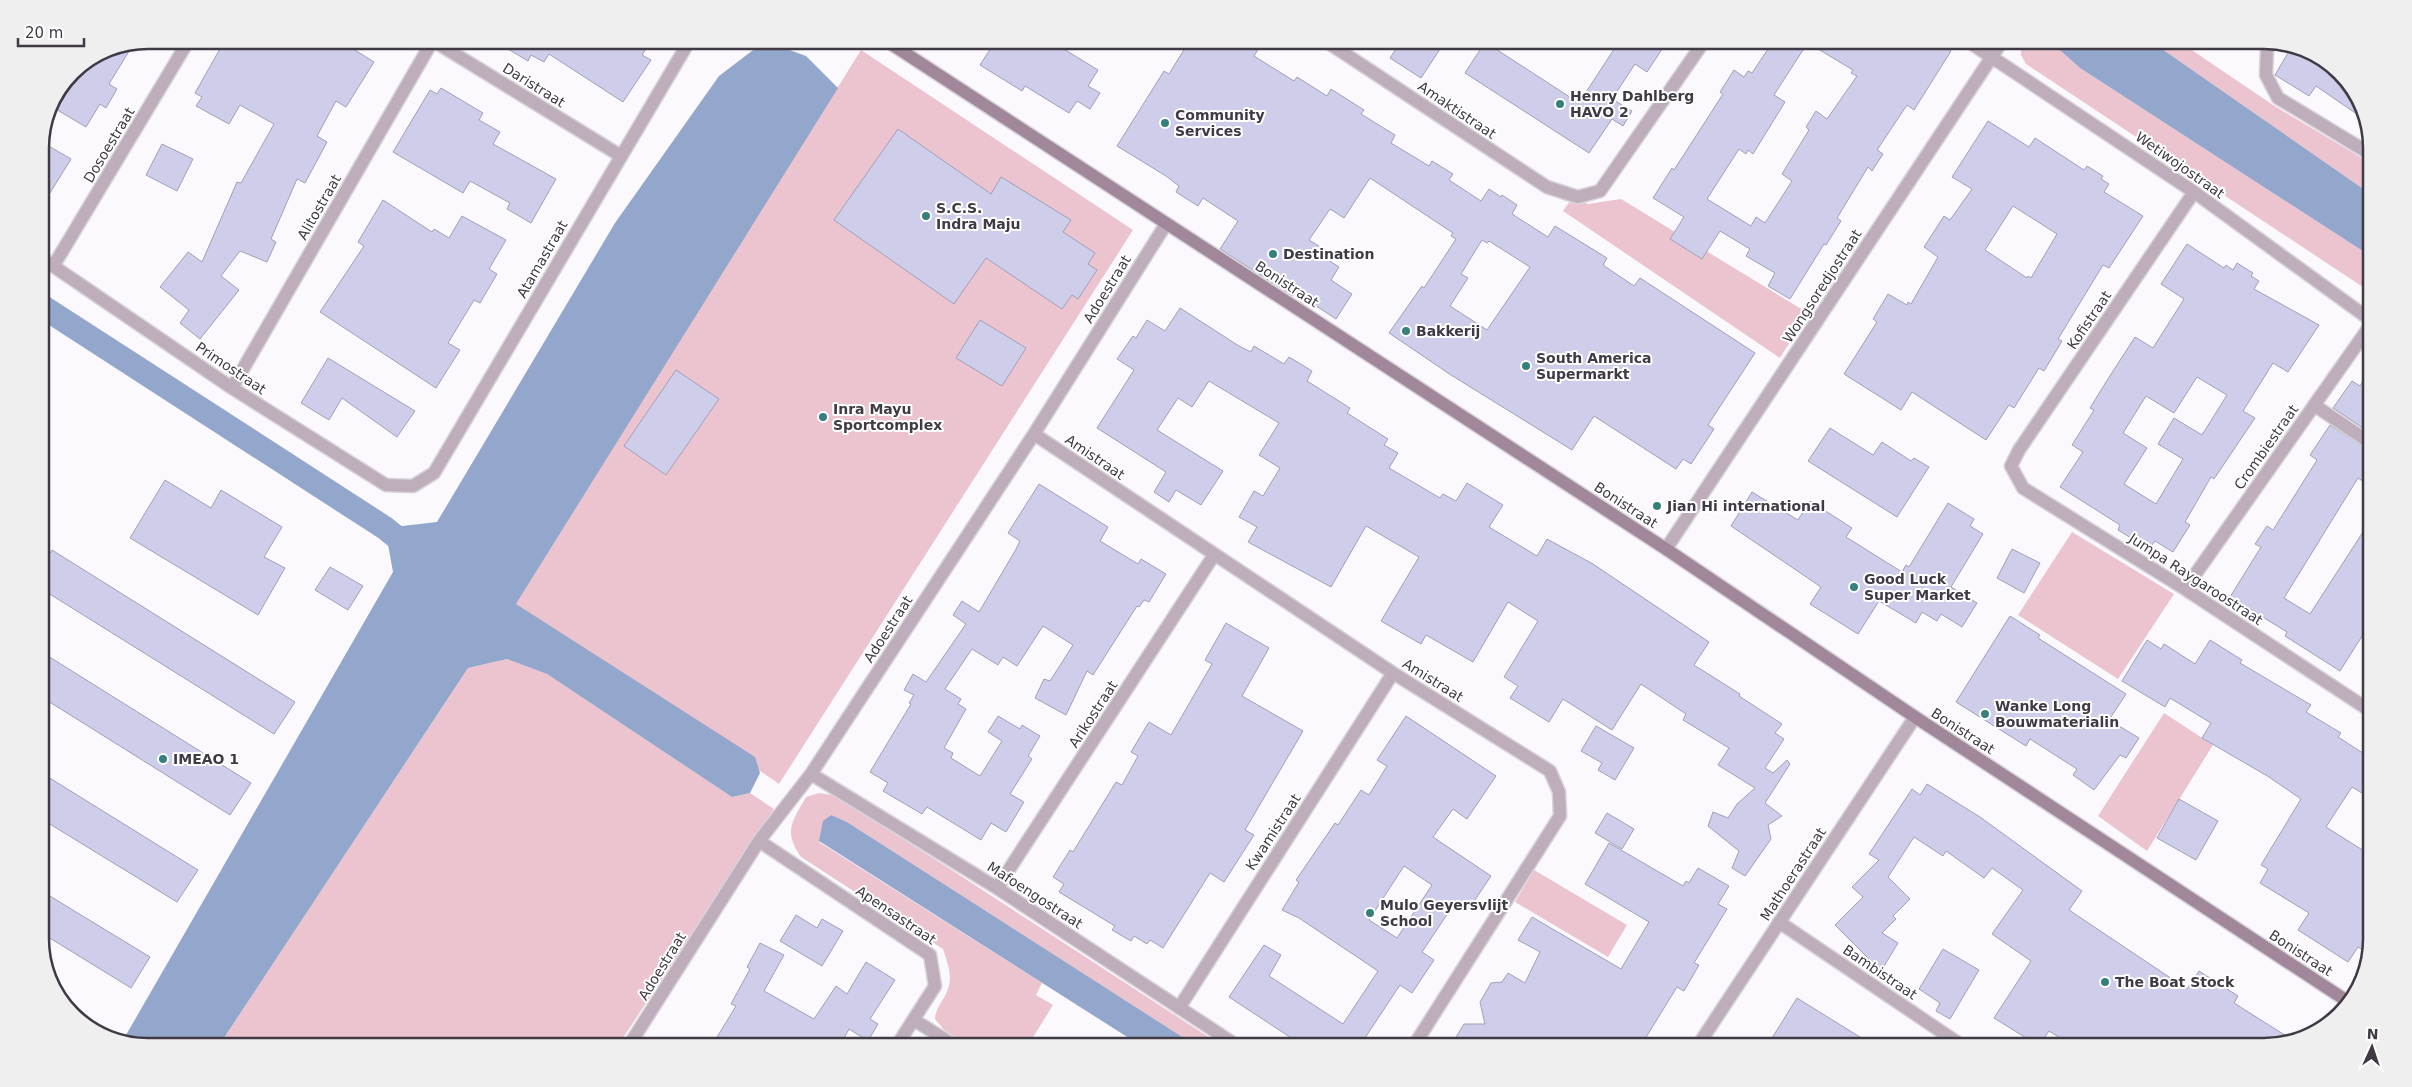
<svg xmlns="http://www.w3.org/2000/svg" width="2412" height="1087" font-family="'DejaVu Sans',sans-serif">
<style>
.green{fill:#ebc4cf}
.water{fill:#93a6cc}
.lines{fill:none;stroke-linecap:round;stroke-linejoin:round}
.canal{stroke:#93a6cc;stroke-width:24}
.building{fill:#cecdea;stroke:#a09fba;fill-rule:evenodd}
.street-casing{stroke:#d6d3d9;stroke-width:15}
.secondary-casing{stroke:#d6d3d9;stroke-width:15}
.street{stroke:#beadba;stroke-width:12}
.secondary{stroke:#a1879a;stroke-width:12}
.poi-dot{fill:#377f7c;stroke:#fff;stroke-width:2}
.labels{text-anchor:middle;dominant-baseline:central;stroke-width:4;stroke-linejoin:round;paint-order:stroke}
.street-label{font-size:14px;fill:#403a45;stroke:#fff}
.poi-label{font-size:14px;font-weight:bold;fill:#403a45;stroke:#fff;text-anchor:start}
.rim{fill:none;stroke:#403a45;stroke-width:2.5}
</style>
<rect width="100%" height="100%" fill="#fcf9fe"/>
<path class="green" d="M2021 40H2052L2053 44 2080 68 2372 257V293L2026 64 2021 55Z
M2149 40H2177L2273 105 2372 164V195Z
M861 50 1133 230 779 784 516 604Z
M1572 198 1588 204 1621 199 1808 313 1780 358 1563 211Z
M2072 532 2174 594 2118 679 2018 615Z
M507 659 547 674 732 797 750 793 774 809 617 1047H218L468 668Z
M2164 713 2213 745 2147 851 2098 816Z
M819 793 832 795 841 800 944 865 1224 1047H1198L847 822 830 815 819 842 1042 983 1036 995 1053 1005 1027 1047H971L944 1030 935 1019C936 1006 944 1001 948 989 953 975 947 962 943 949L801 857C783 831 792 822 806 797Z
M1534 870 1627 925 1608 957 1515 902Z"/>
<path class="water" d="M2052 40H2149L2372 195V257L2080 68 2053 44Z
M765 41 806 56 838 88 516 604 755 757 760 773 750 793 732 797 547 674 507 659 468 668 218 1047H148L122 1042 393 572 385 528 437 522 615 223 719 76Z
M831 815 847 822 1198 1047H1143L819 841 823 821Z"/>
<g class="lines">
<path class="canal" d="M40 305 385 528 411 549"/>
</g>
<path class="building" d="M225 40H339L374 62 346 107 336 101 317 136 327 142 305 183 297 179 271 239 276 242 267 262 240 251 221 276 239 290 200 339 180 323 189 310 160 287 188 252 202 262 237 182 241 183 274 124 240 105 229 124 196 106 202 97 195 93Z
M493 40H651L642 55 651 60 623 102 549 54 544 62 531 55 528 61Z
M996 40H1049L1098 70 1088 86 1100 93 1090 109 1077 101 1069 113 1025 86 1022 91 980 65Z
M1190 40H1264L1254 56 1294 81 1297 77 1327 96 1331 89 1364 110 1361 114 1395 135 1391 143 1429 166 1432 161 1453 174 1449 180 1481 201 1489 189 1501 197 1502 195 1517 205 1512 214 1548 237 1555 226 1607 258 1603 265 1634 286 1640 278 1755 353 1708 425 1714 429 1691 464 1683 459 1676 469 1594 416 1572 450 1451 375 1389 333 1422 286 1424 288 1456 239 1451 236 1453 233 1370 178 1344 218 1330 209 1309 240 1322 248 1319 254 1339 267 1331 280 1352 294 1336 319 1295 292 1293 296 1220 249 1238 221 1203 198 1198 206 1176 192 1179 186 1166 176 1117 146 1164 71 1169 74ZM1482 240 1487 243 1489 241 1530 267 1487 330 1450 306 1468 278 1461 274Z
M1402 40H1446L1421 78 1390 58Z
M1620 40H1668L1647 72 1635 64 1612 99 1632 111 1623 126 1612 119 1589 153 1465 73 1485 42 1579 103Z
M1774 40H1794L1805 47 1774 95 1785 102 1753 154 1748 150 1746 154 1739 149 1707 199 1751 226 1756 217 1765 223 1792 181 1782 174 1809 130 1806 127 1816 111 1827 119 1857 76 1851 73 1853 70 1803 40H1933L1951 51 1914 110 1907 105 1877 150 1883 154 1872 171 1868 167 1837 218 1841 221 1826 245 1824 244 1790 299 1768 286 1775 273 1746 256 1750 249 1720 231 1702 259 1670 239 1684 217 1653 198 1672 168 1674 170 1723 94 1720 92 1734 70 1744 77 1748 71 1752 73Z
M134 43 109 84 117 89 106 108 100 104 86 127 49 105 72 71 107 48Z
M2292 46 2306 48 2354 88 2364 119 2316 86 2309 96 2275 75Z
M441 88 483 113 479 120 500 132 493 144 556 179 531 223 507 209 510 203 470 181 463 193 393 152 430 90 437 94Z
M1988 121 2029 147 2035 138 2084 170 2087 166 2103 176 2101 179 2109 184 2104 192 2143 216 2109 268 2103 265 2058 339 2062 341 2044 371 2039 368 2014 408 2009 405 1986 440 1912 392 1901 410 1844 374 1877 322 1873 319 1888 294 1907 305 1908 302 1911 304 1938 257 1924 247 1944 216 1950 220 1972 189 1952 177ZM2013 206 2057 234 2031 278 2028 276 2027 278 1985 250Z
M898 129 991 194 1001 177 1071 220 1063 232 1095 253 1088 264 1097 270 1078 299 1072 295 1062 309 986 258 954 304 834 220Z
M40 141 71 159 40 209Z
M162 144 193 159 177 191 146 175Z
M383 200 432 232 434 229 449 238 462 216 506 240 489 269 497 274 480 303 474 300 448 343 460 350 436 388 320 312 364 246 358 242Z
M2187 244 2224 268 2226 265 2233 270 2237 263 2253 273 2251 276 2259 281 2254 289 2319 325 2288 372 2273 363 2243 411 2255 418 2214 479 2211 477 2185 522 2190 525 2173 552 2155 541 2149 549 2118 530 2120 525 2060 487 2083 452 2072 445 2094 410 2090 408 2106 382 2135 337 2153 348 2184 299 2161 284ZM2197 377 2227 395 2202 435 2174 418 2158 444 2183 459 2156 504 2124 484 2147 448 2123 433 2146 396 2174 413Z
M1180 308 1239 346 1251 352 1254 346 1284 364 1289 357 1312 371 1307 381 1350 408 1347 413 1388 439 1384 445 1398 453 1389 468 1440 498 1443 494 1456 501 1467 483 1503 505 1489 527 1537 556 1547 539 1593 564 1709 642 1694 665 1740 694 1739 696 1782 724 1775 733 1784 739 1765 768 1773 773 1787 760 1790 764 1765 803 1782 816 1768 825 1771 839 1745 876 1732 868 1739 851 1708 826 1713 812 1728 818 1737 804 1755 788 1718 765 1729 748 1683 720 1686 714 1641 684 1612 730 1563 699 1549 722 1510 698 1518 686 1504 677 1538 621 1508 602 1473 662 1426 635 1421 644 1381 621 1419 557 1366 526 1331 587 1248 542 1257 527 1239 517 1254 491 1263 496 1280 468 1259 455 1279 423 1209 381 1192 407 1178 398 1157 430 1223 471 1201 505 1176 490 1169 502 1154 492 1166 472 1097 428 1134 370 1117 359 1133 336 1136 338 1147 320 1165 331Z
M980 320 1026 348 1002 386 956 358Z
M328 358 415 411 397 437 342 398 329 420 301 403Z
M2372 366V434L2333 408 2352 381 2360 386Z
M676 370 719 399 666 475 624 446Z
M2330 425 2372 452V487L2358 478 2284 598 2310 614 2372 518V638L2364 633 2340 671 2285 636 2287 632 2230 597 2261 547 2255 544 2267 526 2273 530 2317 460 2310 455Z
M1830 428 1873 455 1882 442 1911 461 1914 458 1929 467 1897 517 1808 461Z
M165 480 211 508 221 490 282 527 264 557 285 568 258 615 130 538Z
M1039 484 1108 527 1100 541 1138 564 1141 559 1166 574 1149 602 1144 600 1139 607 1137 606 1093 675 1087 671 1066 715 1035 698 1044 679 1050 681 1073 645 1043 626 1017 666 1003 657 998 665 972 649 945 689 961 699 958 704 966 709 944 748 953 753 951 758 980 776 1002 741 988 732 998 716 1020 729 1022 725 1040 736 1028 756 1032 759 1010 794 1024 802 1006 832 991 823 981 840 927 807 922 814 883 791 888 783 870 772 911 704 909 703 914 695 904 690 913 674 926 682 966 624 953 615 962 601 979 612 1015 551 1020 541 1008 533Z
M1752 492 1798 520 1810 501 1852 528 1846 537 1902 572 1906 565 1909 567 1948 503 1974 519 1970 526 1983 534 1951 587 1977 603 1962 627 1941 614 1937 621 1922 612 1916 623 1879 601 1858 634 1810 604 1821 587 1731 526Z
M2012 549 2040 563 2024 593 1997 578Z
M52 550 295 702 274 734 40 588V569Z
M330 567 363 586 348 610 315 590Z
M2010 616 2040 635 2038 638 2126 694 2109 720 2139 738 2126 758 2120 755 2094 790 2073 775 2077 769 2030 739 2026 746 1956 702Z
M1226 623 1269 648 1242 696 1303 731 1245 830 1254 835 1224 882 1210 873 1163 948 1150 940 1147 944 1134 936 1131 941 1112 930 1115 926 1059 892 1064 884 1053 877 1070 850 1073 852 1116 782 1122 785 1138 756 1131 752 1149 722 1171 735 1212 664 1205 660Z
M2147 640 2161 649 2164 644 2195 664 2210 640 2242 660 2240 663 2311 705 2306 712 2341 733 2338 737 2372 759V799L2352 787 2326 827 2372 856V939L2369 954 2358 947 2348 962 2298 930 2309 913 2260 883 2268 869 2261 865 2301 799 2269 777 2202 738 2211 723 2170 698 2165 707 2122 681Z
M40 651 251 783 230 815 40 696Z
M1406 716 1496 776 1467 819 1453 809 1433 837 1491 876 1469 909 1456 901 1422 952 1434 960 1412 993 1400 985 1359 1047H1305L1229 997 1264 945 1281 955 1269 976 1343 1024 1378 971 1299 918 1282 910 1299 882 1296 880 1335 823 1338 825 1361 790 1369 795 1387 766 1377 760ZM1404 866 1432 885 1397 938 1369 920Z
M1596 726 1634 748 1615 780 1598 770 1602 763 1581 751Z
M40 772 198 870 177 902 40 818Z
M1927 784 1980 817 2082 891 2069 910 2187 989 2199 971 2238 996 2234 1003 2291 1039 2265 1047H2075L2049 1031 2039 1046 1994 1018 2031 961 1992 934 2023 890 1992 868 1984 878 1946 851 1943 856 1914 837 1888 877 1910 899 1893 916 1896 919 1882 933 1898 943 1881 971 1835 925 1863 897 1852 887 1879 860 1869 854 1912 789 1920 795Z
M2179 799 2218 821 2196 860 2157 838Z
M1607 813 1634 829 1622 849 1595 833Z
M1609 843 1683 886 1686 881 1689 883 1698 868 1729 886 1718 904 1727 909 1694 963 1699 965 1684 991 1677 987 1640 1047H1450L1464 1024H1485L1480 1002 1491 983 1502 982 1508 973 1525 983 1540 952 1518 940 1532 917 1621 969 1649 922 1585 884Z
M40 890 150 957 131 988 40 932Z
M796 915 817 928 822 919 843 931 822 966 780 941Z
M760 943 784 955 764 991 814 1019 836 986 847 994 866 962 895 980 870 1019 878 1024 868 1041 849 1029 839 1047H711L736 1006 731 1004 750 969 747 967Z
M1943 949 1979 970 1950 1019 1936 1011 1940 1003 1919 989Z
M1797 998 1876 1047H1786L1772 1038Z"/>
<g class="lines">
<g class="street-casing">
<path id="street" d="M432 40 621 156
M1324 40 1547 187 1578 197 1600 191 1705 40
M1966 40 2194 192 2372 321
M2272 42 2267 50 2266 75 2278 98 2372 155
M2194 192 2019 450 2011 466 2023 488 2185 589 2372 712
M40 257 232 388 386 485 413 486 434 473 690 40
M54 265 189 40
M232 388 433 40
M2314 405 2372 444
M1034 434 1393 673 1550 771 1559 792 1560 816 1413 1047
M1666 549 2003 40
M2185 589 2372 323
M811 774 997 888 1239 1047
M759 841 930 955 935 986 896 1047
M997 888 1214 555
M1779 922 1964 1047
M1179 1008 1393 673
M914 1020 957 1047
M628 1047 759 841 811 774 1034 434 1166 224
M1697 1047 1915 717"/>
</g>
<g class="secondary-casing">
<path id="secondary" d="M885 40 1666 549 1915 717 2347 1001"/>
</g>
<use href="#street" class="street"/>
<use href="#secondary" class="secondary"/>
</g>
<g class="poi-dot">
<circle cx="1560" cy="104" r="5"/>
<circle cx="1165" cy="123" r="5"/>
<circle cx="926" cy="216" r="5"/>
<circle cx="1273" cy="254" r="5"/>
<circle cx="1406" cy="331" r="5"/>
<circle cx="1526" cy="366" r="5"/>
<circle cx="823" cy="417" r="5"/>
<circle cx="1657" cy="506" r="5"/>
<circle cx="1854" cy="587" r="5"/>
<circle cx="1985" cy="714" r="5"/>
<circle cx="163" cy="759" r="5"/>
<circle cx="1370" cy="913" r="5"/>
<circle cx="2105" cy="982" r="5"/>
</g>
<g class="labels">
<g class="street-label">
<text transform="translate(534 85) rotate(32)">Daristraat</text>
<text transform="translate(1457 110) rotate(34)">Amaktistraat</text>
<text transform="translate(109 145) rotate(-59)">Dosoestraat</text>
<text transform="translate(2180 165) rotate(35)">Wetiwojostraat</text>
<text transform="translate(319 207) rotate(-60)">Alitostraat</text>
<text transform="translate(542 259) rotate(-60)">Atamastraat</text>
<text transform="translate(1287 284) rotate(33)">Bonistraat</text>
<text transform="translate(1822 286) rotate(-57)">Wongsoredjostraat</text>
<text transform="translate(1107 289) rotate(-58)">Adoestraat</text>
<text transform="translate(2089 320) rotate(-56)">Kofistraat</text>
<text transform="translate(231 368) rotate(34)">Primostraat</text>
<text transform="translate(2266 447) rotate(-55)">Crombiestraat</text>
<text transform="translate(1095 457) rotate(34)">Amistraat</text>
<text transform="translate(1626 505) rotate(33)">Bonistraat</text>
<text transform="translate(2196 579) rotate(33)">Jumpa Raygaroostraat</text>
<text transform="translate(888 629) rotate(-57)">Adoestraat</text>
<text transform="translate(1433 680) rotate(32)">Amistraat</text>
<text transform="translate(1093 714) rotate(-57)">Arikostraat</text>
<text transform="translate(1963 731) rotate(33)">Bonistraat</text>
<text transform="translate(1273 832) rotate(-57)">Kwamistraat</text>
<text transform="translate(1793 874) rotate(-57)">Mathoerastraat</text>
<text transform="translate(1035 895) rotate(33)">Mafoengostraat</text>
<text transform="translate(896 915) rotate(34)">Apensastraat</text>
<text transform="translate(2301 953) rotate(33)">Bonistraat</text>
<text transform="translate(662 966) rotate(-58)">Adoestraat</text>
<text transform="translate(1880 972) rotate(34)">Bambistraat</text>
</g>
<g class="poi-label">
<text x="1570" y="96">Henry Dahlberg<tspan x="1570" dy="16">HAVO 2</tspan></text>
<text x="1175" y="115">Community<tspan x="1175" dy="16">Services</tspan></text>
<text x="936" y="208">S.C.S.<tspan x="936" dy="16">Indra Maju</tspan></text>
<text x="1283" y="254">Destination</text>
<text x="1416" y="331">Bakkerij</text>
<text x="1536" y="358">South America<tspan x="1536" dy="16">Supermarkt</tspan></text>
<text x="833" y="409">Inra Mayu<tspan x="833" dy="16">Sportcomplex</tspan></text>
<text x="1667" y="506">Jian Hi international</text>
<text x="1864" y="579">Good Luck<tspan x="1864" dy="16">Super Market</tspan></text>
<text x="1995" y="706">Wanke Long<tspan x="1995" dy="16">Bouwmaterialin</tspan></text>
<text x="173" y="759">IMEAO 1</text>
<text x="1380" y="905">Mulo Geyersvlijt<tspan x="1380" dy="16">School</tspan></text>
<text x="2115" y="982">The Boat Stock</text>
</g>
</g>
<path d="M0 0H2412V1087H0ZM148 49H2264A99 99 0 0 1 2363 148V939A99 99 0 0 1 2264 1038H148A99 99 0 0 1 49 939V148A99 99 0 0 1 148 49Z" fill="#f0eff0" fill-rule="evenodd"/>
<path class="rim" d="M148 49H2264A99 99 0 0 1 2363 148V939A99 99 0 0 1 2264 1038H148A99 99 0 0 1 49 939V148A99 99 0 0 1 148 49Z"/>
<g transform="translate(2372 1047) rotate(3)" stroke="#ffffff" stroke-width="4" paint-order="stroke">
<path d="M0-4L9 19L0 12L-9 19Z" fill="#403a45"/>
<text y="-8" font-size="14" font-weight="bold" text-anchor="middle" fill="#403a45">N</text>
</g>
<path d="M18 38v8h66v-8" fill="none" stroke="#403a45" stroke-width="2.5"/>
<text x="25" y="38" font-size="15" fill="#403a45" stroke="#ffffff" stroke-width="4" paint-order="stroke">20 m</text>
</svg>
